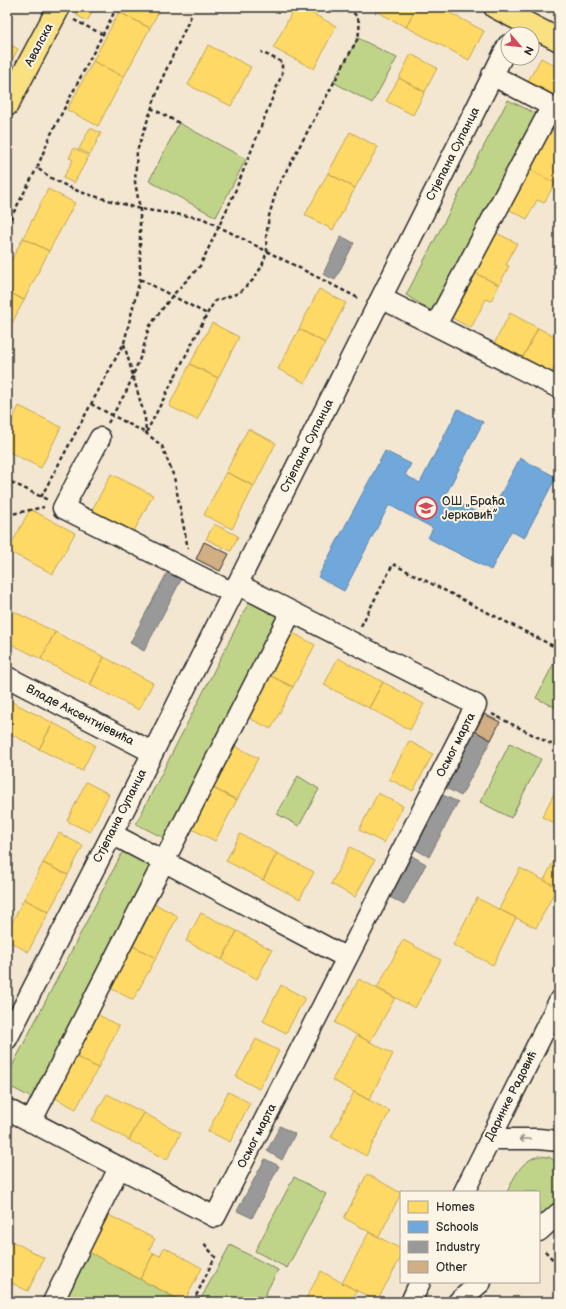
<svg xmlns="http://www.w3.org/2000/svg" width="566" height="1309" font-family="'Balsamiq Sans',sans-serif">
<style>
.green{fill:#c0d489;stroke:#76805a}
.homes{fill:#ffd966;stroke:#bfa554}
.schools{fill:#6fa8dc;stroke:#5b82a7}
.industry{fill:#999;stroke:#787878}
.building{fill:#d2ae84;stroke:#2b2b2b}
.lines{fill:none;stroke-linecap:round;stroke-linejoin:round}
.minor-casing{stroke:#2b2b2b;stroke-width:23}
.major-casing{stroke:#2b2b2b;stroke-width:25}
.path{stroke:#2b2b2b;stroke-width:2.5;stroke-dasharray:4 3;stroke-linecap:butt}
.minor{stroke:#fcf5e5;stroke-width:20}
.major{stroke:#f9e181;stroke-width:22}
.oneway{stroke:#949088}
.labels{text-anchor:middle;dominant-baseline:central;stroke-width:4;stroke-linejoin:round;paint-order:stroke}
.street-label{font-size:12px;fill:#2b2b2b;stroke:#fcf5e5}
.poi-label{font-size:12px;fill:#2b2b2b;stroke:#fcf5e5;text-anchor:start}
</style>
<rect width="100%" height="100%" fill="#f4e7d2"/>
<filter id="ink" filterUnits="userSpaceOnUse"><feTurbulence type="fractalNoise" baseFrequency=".025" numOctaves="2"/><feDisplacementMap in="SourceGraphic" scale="8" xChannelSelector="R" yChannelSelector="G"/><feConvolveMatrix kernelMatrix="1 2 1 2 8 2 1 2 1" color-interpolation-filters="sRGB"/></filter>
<g filter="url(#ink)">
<path class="green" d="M358 38 397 58 372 103 333 82Z
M508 100 545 118 440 316 406 295Z
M179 123 246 159 216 217 149 181Z
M251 598 280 613 166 839 136 824Z
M559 653V709L536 698Z
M510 743 541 759 511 818 480 802Z
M298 776 319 789 299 826 277 814Z
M124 849 152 864 32 1098 7 1085V1076Z
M538 1156 549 1157 559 1164V1200L539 1217V1192H507C515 1176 520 1162 538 1156Z
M294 1177 326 1194 287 1268 255 1251Z
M230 1245 278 1270 261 1302H199Z
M83 1250 89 1252 183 1302H57Z"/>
<path class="homes" d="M81 7 94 9 87 21 76 15Z
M122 7H161L150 28 119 12Z
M295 7H300L336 26 314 69 273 48Z
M368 7H416L406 27Z
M416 7H439L484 31 469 60 406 27Z
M119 12 150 28 124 77 93 61Z
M7 43 18 49 12 60 7 57Z
M208 45 251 67 231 106 188 85Z
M411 54 437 68 425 92 399 78Z
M541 58 559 68V100L527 83Z
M93 61 124 77 98 126 67 110Z
M399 78 425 92 413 115 386 101Z
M90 128 101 133 90 155 79 149Z
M548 128 559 134V175L555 183 527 168Z
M350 132 378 147 355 188 328 173Z
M74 148 89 156 74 183 63 178 73 160 69 158Z
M527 168 555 183 544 203 537 200 527 219 506 208Z
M328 173 355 188 333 230 305 215Z
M48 189 75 203 49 251 23 238Z
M492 231 517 243 506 265 509 266 499 285 471 271Z
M23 238 49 251 24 300 7 291V269Z
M471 271 499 285 491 301 486 299 471 328 448 316Z
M319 289 346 303 325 343 299 329Z
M7 291 24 300 7 333Z
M510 313 538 328 522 359 494 344Z
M212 323 239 337 218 378 190 364Z
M538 328 559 338V358L551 374 522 359Z
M299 329 325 343 305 383 278 369Z
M559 358V378L551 374Z
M190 364 218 378 197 420 169 406Z
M19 406 61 427 41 468 7 451V430Z
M248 429 276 443 254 486 226 472Z
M226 472 254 486 232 529 204 515Z
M111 474 153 495 133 533 91 512Z
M30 509 75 533 53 574 8 551Z
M214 524 238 536 231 551 206 539Z
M7 608 55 632 41 659 7 642Z
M55 632 104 657 90 685 41 659Z
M291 632 315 645 293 687 269 675Z
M104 657 153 683 139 710 90 685Z
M338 658 383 682 369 708 324 685Z
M269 675 293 687 271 729 247 717Z
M383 682 424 704 410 730 369 708Z
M10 701 53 723 39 749 7 732V706Z
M53 723 95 745 82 771 39 749Z
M409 741 433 754 413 791 389 779Z
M235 746 258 758 237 800 213 788Z
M86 782 109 794 90 832 67 821Z
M559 784V825L542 817Z
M213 788 237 800 215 841 192 829Z
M378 793 403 806 384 843 359 830Z
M59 833 83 846 68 875 43 863Z
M240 834 277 853 263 880 226 861Z
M350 847 375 860 355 897 331 884Z
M559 851V888L544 880Z
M277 853 314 872 300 899 263 880Z
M43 863 68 875 49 912 24 899Z
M520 868 557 887 536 928 499 909Z
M477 898 516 918 493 965 453 945Z
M24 899 49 912 28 952 7 940V932Z
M155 904 178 916 156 958 133 946Z
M201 913 237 931 222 960 186 941Z
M237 931 272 950 257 979 222 960Z
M403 940 441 960 415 1008 377 988Z
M133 946 156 958 133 1000 110 988Z
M7 971 13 975 7 987Z
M359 979 395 998 370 1042 335 1023Z
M281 985 305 998 286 1033 263 1021Z
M97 1014 119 1026 98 1068 75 1056Z
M357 1035 393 1054 369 1100 332 1080Z
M256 1039 279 1051 259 1089 236 1077Z
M75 1056 98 1068 76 1109 53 1097Z
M228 1092 250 1103 230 1142 208 1131Z
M354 1092 390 1111 366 1156 331 1137Z
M107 1094 144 1113 129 1140 92 1120Z
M144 1113 181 1133 167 1160 129 1140Z
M367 1174 401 1193 379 1237 344 1218Z
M109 1215 155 1239 149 1250 154 1253 140 1279 89 1252Z
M369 1232 401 1249V1257L377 1301 342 1283Z
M12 1241 44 1258 28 1291 7 1281V1247H9Z
M164 1247 202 1268 184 1302 140 1279 154 1253 160 1256Z
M321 1271 357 1291 351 1302H304Z"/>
<path class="schools" d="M458 409 483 422 445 496 488 518 520 458 556 477 524 538 511 531 491 570 428 538 433 528 389 505 344 591 318 577 385 451 411 464 405 475 420 483Z"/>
<path class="industry" d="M341 236 354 243 335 280 323 274Z
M168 571 182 578 144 651 130 643Z
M475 731 491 740 461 796 446 788Z
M443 795 458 802 429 857 415 849Z
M412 856 426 864 404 905 390 897Z
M280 1126 295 1134 282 1160 267 1151Z
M265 1159 279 1166 252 1218 237 1211Z"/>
<path class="building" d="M204 542 229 554 220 571 196 559Z
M484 714 500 722 491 740 475 731Z"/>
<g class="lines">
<g class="minor-casing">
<path id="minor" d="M492 75 559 110
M381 298 559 388
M436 325 552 106
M100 438 63 508 233 593
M7 677 152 752
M112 834 347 958
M7 1039 112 834 508 45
M7 1109 215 1217 476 705 237 584
M31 1122 291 612
M490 1139H538L559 1141
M464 1192 559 1001
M539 1231 559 1213
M53 1302 119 1168
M411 1302 420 1282
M458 1302 481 1282"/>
</g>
<g class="major-casing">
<path id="major" d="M495 7 559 40
M7 105 59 7"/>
</g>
<path class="path" d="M117 7 50 136 37 168 54 180 80 192 140 209 202 218 360 299
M283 10 286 7
M74 20 102 34
M151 108 179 123
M7 225 37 168
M140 279 207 314
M124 344 145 418 146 433 162 446 174 477 188 549
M91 404 146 433 207 314 215 301 239 293 253 280 262 266 267 251 266 238 269 216 277 188 358 38C361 21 360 16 345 7
M108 423 127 390 142 353 149 327 172 296 200 266 211 243 234 194 282 74V62L261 52
M7 477 13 483 48 500
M41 497 124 343 140 279V209L135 182 137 151 161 81 191 16
M7 515 44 507
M361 626 393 564 559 649
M492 714 559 748
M545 1251 559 1266
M193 1302 215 1257 203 1242"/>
<use href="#minor" class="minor"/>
<use href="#major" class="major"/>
</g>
<defs><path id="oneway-shaft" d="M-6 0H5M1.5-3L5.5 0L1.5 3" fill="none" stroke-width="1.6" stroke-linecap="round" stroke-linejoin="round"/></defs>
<use class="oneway" href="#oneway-shaft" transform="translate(525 1139) rotate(180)"/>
</g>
<defs>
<g id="school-ring" transform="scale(1.15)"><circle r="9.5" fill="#fcf5e5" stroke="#d1495b" stroke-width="1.5"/><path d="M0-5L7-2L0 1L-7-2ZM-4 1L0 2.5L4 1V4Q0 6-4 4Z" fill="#d1495b"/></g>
</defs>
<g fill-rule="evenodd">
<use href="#school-ring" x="426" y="508"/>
</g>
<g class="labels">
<g class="street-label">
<text transform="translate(39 45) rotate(-62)">Авалска</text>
<text transform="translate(453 154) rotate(-63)">Стјепана Супанца</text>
<text transform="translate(307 446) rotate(-63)">Стјепана Супанца</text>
<text transform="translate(80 715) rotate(27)">Владе Аксентијевића</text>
<text transform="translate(456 745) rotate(-63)">Осмог марта</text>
<text transform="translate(120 816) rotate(-63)">Стјепана Супанца</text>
<text transform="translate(511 1096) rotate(-63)">Даринке Радовић</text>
<text transform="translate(257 1136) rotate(-63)">Осмог марта</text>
</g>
<g class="poi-label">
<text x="442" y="501">ОШ „Браћа<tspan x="442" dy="14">Јерковић”</tspan></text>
</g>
</g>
<rect width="566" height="1309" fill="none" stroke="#fcf5e5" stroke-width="24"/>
<rect x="12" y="12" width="542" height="1285" fill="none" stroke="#2b2b2b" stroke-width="1.5" filter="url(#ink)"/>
<rect x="400" y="1191" width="140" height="92" fill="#fcf5e5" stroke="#a8a49b"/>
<rect x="408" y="1201" width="20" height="12" fill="#ffd966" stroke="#a8a49b"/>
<text x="436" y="1211" font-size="12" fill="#2b2b2b">Homes</text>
<rect x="408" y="1221" width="20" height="12" fill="#6fa8dc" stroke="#a8a49b"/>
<text x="436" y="1231" font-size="12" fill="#2b2b2b">Schools</text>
<rect x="408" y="1241" width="20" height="12" fill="#999999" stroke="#a8a49b"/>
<text x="436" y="1251" font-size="12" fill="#2b2b2b">Industry</text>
<rect x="408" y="1261" width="20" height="12" fill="#d2ae84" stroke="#a8a49b"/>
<text x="436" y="1271" font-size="12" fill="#2b2b2b">Other</text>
<g transform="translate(520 46) rotate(118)"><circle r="19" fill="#fcf5e5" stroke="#a8a49b"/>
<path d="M0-3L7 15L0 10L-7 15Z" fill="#d1495b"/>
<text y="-6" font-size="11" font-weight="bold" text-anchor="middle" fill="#2b2b2b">N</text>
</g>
</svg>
